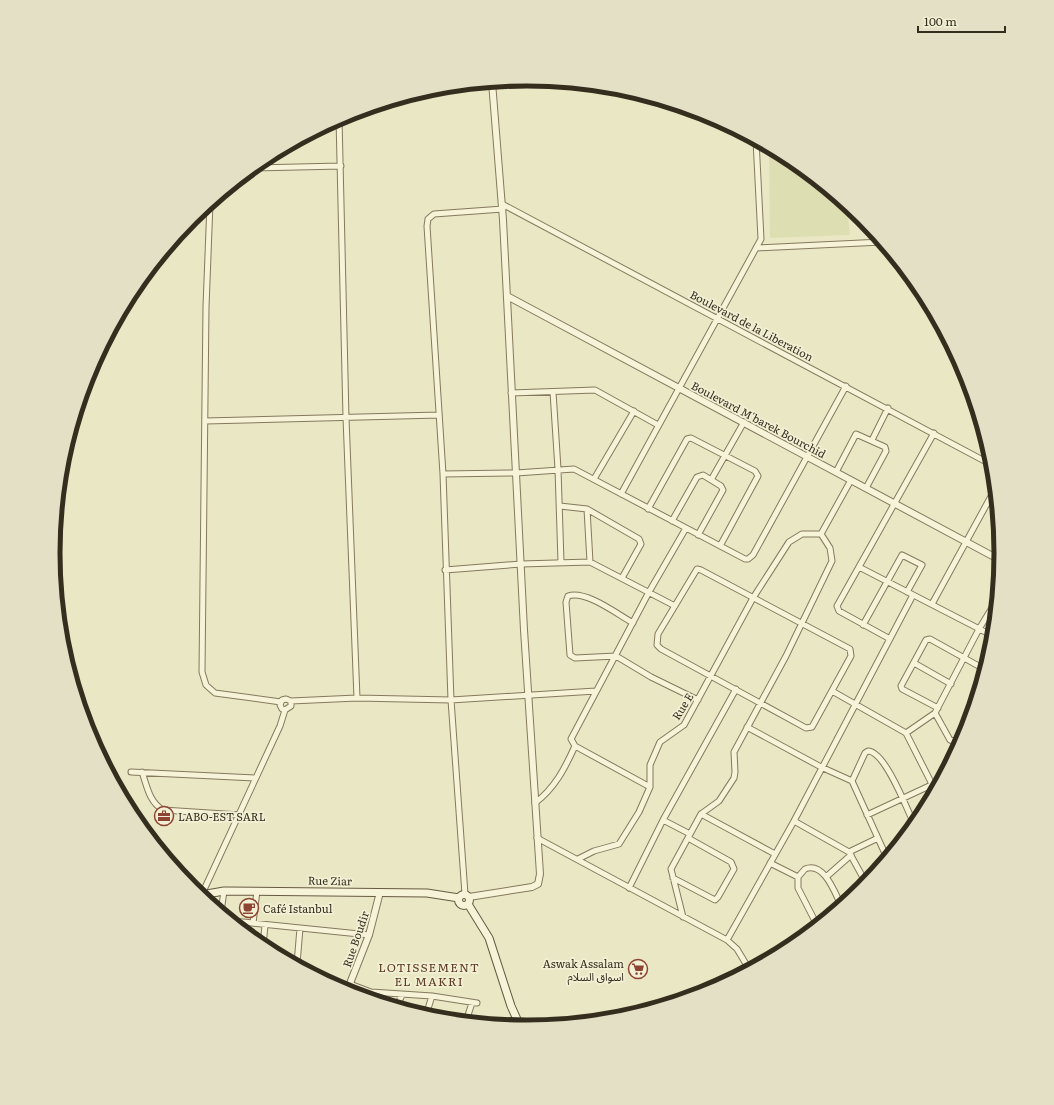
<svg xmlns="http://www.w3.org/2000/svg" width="1054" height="1105" font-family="Literata,'Noto Sans Arabic',serif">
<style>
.farmland{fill:#dddfb3}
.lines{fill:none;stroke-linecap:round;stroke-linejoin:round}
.minor-casing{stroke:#84795d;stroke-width:7}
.tertiary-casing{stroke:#84795d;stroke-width:8}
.secondary-casing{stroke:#655b40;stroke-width:9}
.minor{stroke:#f6f3d8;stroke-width:5}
.tertiary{stroke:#f6f3d8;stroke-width:6}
.secondary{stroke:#f6f3d8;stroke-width:7}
.labels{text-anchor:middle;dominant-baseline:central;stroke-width:3.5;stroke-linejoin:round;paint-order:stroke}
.street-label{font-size:11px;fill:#352e1f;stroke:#f2f0d4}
.poi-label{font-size:11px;fill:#352e1f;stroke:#f2f0d4;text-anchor:start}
.neighbourhood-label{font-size:12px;letter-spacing:1px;fill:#5e3b23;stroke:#f2f0d4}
.rim{fill:none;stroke:#352e1f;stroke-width:5}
</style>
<rect width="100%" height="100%" fill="#eae7c5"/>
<path class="farmland" d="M769 147 791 159 847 205 850 235 770 238Z"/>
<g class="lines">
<g class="minor-casing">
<path id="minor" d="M339 118 346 418 357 698
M252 168 341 166
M210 203 206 307 202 672 206 685 215 693 281 702
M502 204 992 465
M756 248 882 242
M553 392 558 469 561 562
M511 393 595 390 658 425
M205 421 439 415
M872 440 888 408
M836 472 856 434 885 447 886 451 866 488
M443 474 516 473 574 469 745 559H748L753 555 846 386
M594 479 634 411
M711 480 744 422
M621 494 761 239 756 140
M560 506 587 509 639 539 641 544 622 578
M587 509 590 562
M648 509 687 439 691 438 755 471 758 476 720 546
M672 521 697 477 703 475 721 486 723 490 698 535
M859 567 993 636
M697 569 701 570 850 649 851 656 812 727 806 728 661 649 657 645 658 634Z
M445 570 521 564 590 562 675 606
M932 604 995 489
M633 623C617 614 586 590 568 596L566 602 570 655 575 658 616 656 651 677 698 700
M863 625 902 555 922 565 907 592
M890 639 839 611 837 606 934 433
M914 663 951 684
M832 691 906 733 935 790
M291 701 357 698 451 700 596 691
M938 708 902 689 901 686 926 640 930 639 984 669
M935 713 950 740 954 741 963 737
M747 727 821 767 852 781 887 858
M906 733 935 713 979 629 996 601
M131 772 255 778
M142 772C147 786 149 802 163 810L240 815
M852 781 865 753 868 751C885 751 907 809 914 824
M650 787 575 746 571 739 649 592 686 528
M535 803C555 788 565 768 575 746
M701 814 775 854
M867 815 940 781
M663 820 690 834
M794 821 849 852 866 883
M537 838 727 940 737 949 749 969
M849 852 878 838
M578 859 594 851 619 844 639 812 650 787V765L660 742 684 725 753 598 789 542 802 534H821
M770 863 798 877
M826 877 851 855
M673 878 715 900 718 897 734 869 731 862 688 838
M629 888 663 820 736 689
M202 894 280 726 285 710 291 706V701L286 699 282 700 280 705 282 709 285 710
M465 894 451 700 443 474 427 226 428 219 434 214 503 209
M221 912 224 891
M683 917 671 869 701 814 719 801 734 778 735 772 734 752 786 656 832 561 830 548 821 534 851 480
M233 921 369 935
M253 923 257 891
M817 925 798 888V877L805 869C824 861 835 893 841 905
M727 940 794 821 913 595
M263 946 265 925
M297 964 300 928
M350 984 371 992 432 996 477 1003
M397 1006 402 995
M426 1015 432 996
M466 1021 472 1003"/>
</g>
<g class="tertiary-casing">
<path id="tertiary" d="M507 296 1000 560
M469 897 532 887 538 884 540 874 524 630 503 220 492 82
M347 991 369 935 380 892"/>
</g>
<g class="secondary-casing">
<path id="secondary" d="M458.5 900a5.5 5.5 0 1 1 11 0a5.5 5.5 0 1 1-11 0Z
M201 895 224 891 427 893 459 898
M468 904 489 938 511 1006 520 1026"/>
</g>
<use href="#minor" class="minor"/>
<use href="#tertiary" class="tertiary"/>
<use href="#secondary" class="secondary"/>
</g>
<defs>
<g id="office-ring" transform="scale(1)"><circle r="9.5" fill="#f2f0d4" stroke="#8d4432" stroke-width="1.5"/><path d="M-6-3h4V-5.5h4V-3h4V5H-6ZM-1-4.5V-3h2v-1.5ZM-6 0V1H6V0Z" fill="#8d4432"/></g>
<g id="cafe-ring" transform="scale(1)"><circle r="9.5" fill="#f2f0d4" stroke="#8d4432" stroke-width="1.5"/><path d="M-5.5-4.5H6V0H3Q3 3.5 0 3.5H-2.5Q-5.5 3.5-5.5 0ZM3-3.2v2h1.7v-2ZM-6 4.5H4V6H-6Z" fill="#8d4432"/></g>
<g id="supermarket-ring" transform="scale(1)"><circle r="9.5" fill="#f2f0d4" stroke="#8d4432" stroke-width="1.5"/><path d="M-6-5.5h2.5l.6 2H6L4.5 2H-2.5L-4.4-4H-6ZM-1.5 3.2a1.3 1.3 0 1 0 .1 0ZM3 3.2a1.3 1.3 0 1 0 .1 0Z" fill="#8d4432"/></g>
</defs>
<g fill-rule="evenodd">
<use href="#office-ring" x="164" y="816"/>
<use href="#cafe-ring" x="249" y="908"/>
<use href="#supermarket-ring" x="638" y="969"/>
</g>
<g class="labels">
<g class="street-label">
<text transform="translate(752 325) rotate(28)">Boulevard de la Liberation</text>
<text transform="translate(759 419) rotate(28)">Boulevard M'barek Bourchid</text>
<text transform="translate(682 706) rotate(-58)">Rue E</text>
<text transform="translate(330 880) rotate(1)">Rue Ziar</text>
<text transform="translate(355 939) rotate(-71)">Rue Boudir</text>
</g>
<g class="poi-label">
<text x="178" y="816">LABO-EST SARL</text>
<text x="263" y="908">Café Istanbul</text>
<text x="624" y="963" text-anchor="end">Aswak Assalam<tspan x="624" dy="13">اسواق السلام</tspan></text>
</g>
<g class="neighbourhood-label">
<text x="429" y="967">LOTISSEMENT<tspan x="429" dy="14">EL MAKRI</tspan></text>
</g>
</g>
<path d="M0 0H1054V1105H0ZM60 553a467 467 0 1 1 934 0a467 467 0 1 1-934 0Z" fill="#e3e0c6" fill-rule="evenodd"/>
<path class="rim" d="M60 553a467 467 0 1 1 934 0a467 467 0 1 1-934 0Z"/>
<path d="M918 26v6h87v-6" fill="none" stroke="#352e1f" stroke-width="2"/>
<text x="924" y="26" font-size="12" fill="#352e1f" stroke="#f2f0d4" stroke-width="3" paint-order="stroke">100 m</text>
</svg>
